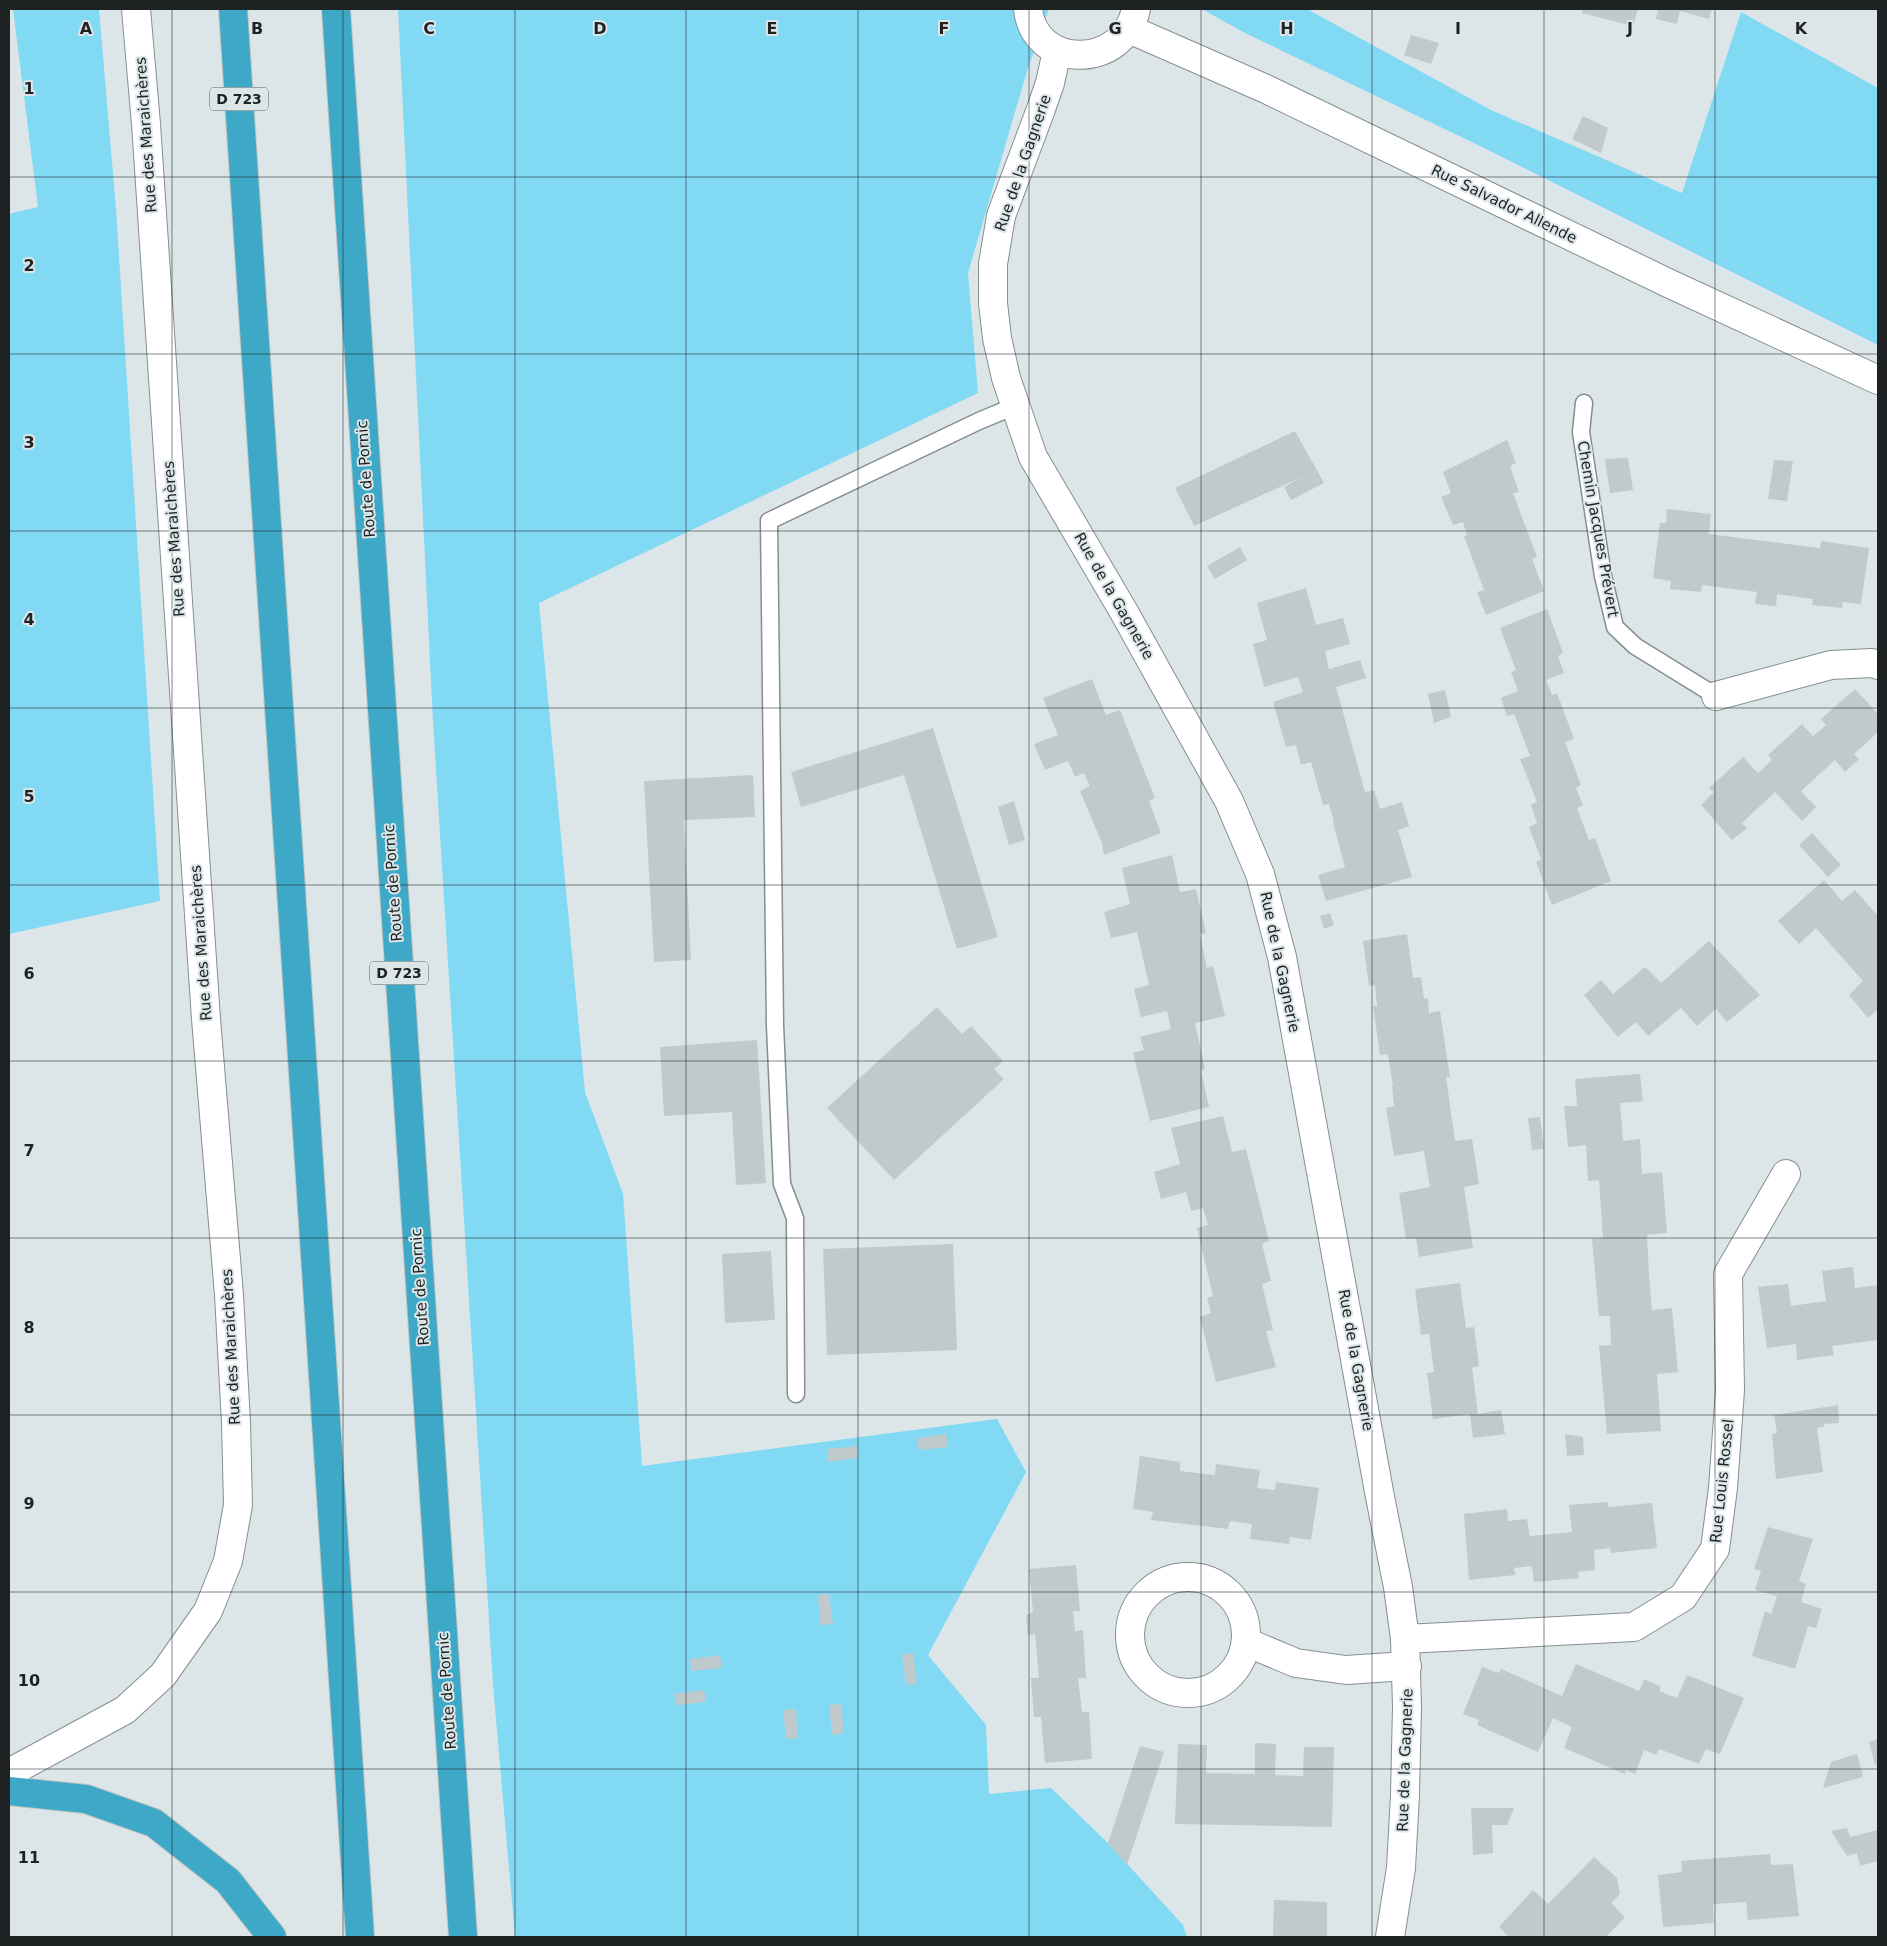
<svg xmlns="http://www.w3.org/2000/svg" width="1887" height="1946" font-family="'DejaVu Sans',sans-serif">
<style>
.green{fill:#81d9f4}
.building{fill:#c0cacd}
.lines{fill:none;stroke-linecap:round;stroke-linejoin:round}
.lane-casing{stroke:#858e91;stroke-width:19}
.street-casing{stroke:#858e91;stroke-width:30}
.secondary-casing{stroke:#858e91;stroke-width:30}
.highway-casing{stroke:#c0c1c1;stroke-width:30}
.lane{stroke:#fff;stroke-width:16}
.street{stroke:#fff;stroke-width:28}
.secondary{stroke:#fff;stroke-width:28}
.highway{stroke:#3da9c6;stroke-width:28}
.grid{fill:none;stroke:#1f2223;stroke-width:1;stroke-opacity:0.55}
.labels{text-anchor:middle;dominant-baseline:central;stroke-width:4;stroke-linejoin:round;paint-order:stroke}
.shield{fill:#dce6e9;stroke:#585d5e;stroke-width:1}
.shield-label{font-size:14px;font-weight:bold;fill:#1f2223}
.street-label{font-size:15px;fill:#1f2223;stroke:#dce6e9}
.grid-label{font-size:16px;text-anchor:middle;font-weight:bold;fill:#1f2223;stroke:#dce6e9;stroke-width:4;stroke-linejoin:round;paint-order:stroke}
</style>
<rect width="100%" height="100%" fill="#dce6e9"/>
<path class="green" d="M13 9H99L116 209 160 901 9 934V214L38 207Z
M398 9H1049L1027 71 968 273 978 393 539 603 585 1092 623 1194 642 1466 997 1419 1026 1472 928 1655 986 1725 989 1794 1051 1788 1108 1843 1183 1925 1187 1937H515L493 1685 433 722Z
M1202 9H1307L1491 110 1682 193 1741 12 1878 88V345L1480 146 1243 32Z"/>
<path class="building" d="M1582 9H1638L1633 26 1582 13Z
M1658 9H1712L1709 19 1680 11 1677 24 1656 19Z
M1411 35 1439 43 1431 64 1404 55Z
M1583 116 1608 128 1601 153 1572 139Z
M1295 431 1324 483 1291 500 1284 487 1302 477 1194 526 1175 488Z
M1507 440 1516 463 1510 466 1519 492 1513 493 1537 557 1532 559 1544 591 1486 615 1477 592 1484 590 1464 536 1467 535 1463 522 1453 525 1441 497 1451 493 1443 472Z
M1628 458 1633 490 1610 493 1605 459Z
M1774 460 1793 461 1787 501 1768 499Z
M1667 509 1711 514 1709 534 1820 548 1821 541 1869 548 1861 604 1843 602 1842 608 1812 605 1813 599 1777 594 1776 606 1755 604 1757 592 1702 585 1701 592 1670 589 1671 581 1653 578 1660 523H1666Z
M1240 547 1247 560 1215 579 1207 566Z
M1306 588 1316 625 1343 618 1350 644 1325 651 1329 669 1360 660 1366 678 1336 687 1365 792 1374 790 1380 809 1402 802 1409 826 1398 830 1412 877 1326 901 1318 875 1345 867 1333 823 1334 822 1329 804 1323 805 1311 762 1301 765 1296 745 1286 747 1273 702 1303 692 1298 677 1264 687 1253 644 1267 640 1257 603Z
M1547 609 1563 653 1558 656 1564 673 1546 680 1552 695 1557 693 1574 739 1565 742 1581 785 1576 788 1583 805 1577 808 1589 840 1595 838 1611 881 1552 905 1536 862 1541 859 1529 827 1537 823 1531 805 1537 802 1520 759 1530 756 1514 714 1507 716 1501 698 1518 691 1511 672 1516 670 1500 628Z
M1092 679 1106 715 1120 710 1155 798 1149 801 1161 833 1104 855 1102 843 1080 791 1090 786 1084 773 1075 777 1068 761 1045 770 1034 744 1058 735 1043 698Z
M1855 689 1878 714V732L1854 754 1859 759 1845 772 1835 760 1801 791 1816 807 1802 821 1775 792 1742 823 1747 828 1732 840 1701 805 1714 792 1709 788 1743 757 1758 773 1772 760 1768 755 1802 724 1813 736 1826 725 1821 719Z
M1445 690 1451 717 1434 723 1428 694Z
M933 728 998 937 957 949 904 775 801 807 791 772Z
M753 775 755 817 684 820 691 960 654 962 644 781Z
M1014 801 1025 840 1009 845 998 807Z
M1812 833 1841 865 1828 877 1799 845Z
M1172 855 1180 892 1196 889 1206 933 1200 934 1207 968 1213 966 1225 1016 1195 1023 1205 1069 1201 1071 1209 1107 1150 1121 1133 1053 1144 1050 1140 1037 1171 1029 1167 1011 1141 1017 1134 989 1149 985 1137 932 1111 938 1104 912 1130 904 1122 868Z
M1824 880 1842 901 1855 890 1878 916V1009L1868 1018 1849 995 1863 981 1816 928 1799 944 1778 921Z
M1330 913 1334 925 1324 929 1320 916Z
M1407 934 1413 978 1421 977 1424 999 1428 998 1429 1013 1440 1011 1450 1077H1446L1455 1141 1472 1139 1479 1184 1464 1187 1473 1248 1419 1257 1416 1238 1406 1239 1399 1193 1430 1187 1424 1151 1394 1156 1386 1108 1394 1106 1392 1086H1393L1388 1054 1380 1055 1373 1006H1377L1375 985 1369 986 1363 941Z
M1709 941 1760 995 1727 1022 1716 1009 1697 1026 1681 1008 1648 1036 1636 1022 1618 1037 1584 995 1601 980 1613 994 1645 967 1661 983Z
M937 1007 962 1034 971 1026 1003 1061 994 1069 1004 1079 894 1180 827 1108Z
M757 1040 766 1183 736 1185 732 1112 664 1116 660 1047Z
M1640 1074 1643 1101 1620 1103 1623 1141 1640 1139 1642 1174 1662 1172 1667 1233 1647 1235 1649 1274 1652 1310 1672 1308 1678 1372 1657 1374 1661 1431 1607 1434 1599 1346 1611 1345 1610 1316H1599L1592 1239 1603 1238 1599 1180 1588 1181 1586 1145 1568 1147 1564 1106H1577L1575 1079Z
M1223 1116 1232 1152 1246 1149 1269 1241 1262 1244 1271 1281 1262 1284 1273 1330 1266 1331 1276 1367 1216 1382 1200 1317 1211 1313 1207 1298 1213 1296 1197 1228 1208 1225 1203 1208 1191 1211 1186 1192 1161 1199 1154 1172 1180 1164 1171 1128Z
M1540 1117 1544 1149 1532 1150 1528 1118Z
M953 1244 957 1350 827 1355 823 1249Z
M771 1251 775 1320 725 1323 722 1254Z
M1853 1267 1855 1288 1878 1285V1340L1832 1346 1834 1355 1797 1360 1796 1344 1767 1348 1758 1287 1788 1284 1791 1306 1826 1301 1822 1271Z
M1460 1283 1466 1328 1474 1327 1479 1366 1472 1368 1478 1414 1501 1410 1505 1434 1473 1438 1470 1414 1433 1419 1427 1373 1434 1372 1429 1334 1421 1335 1415 1289Z
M1838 1405 1839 1423 1824 1424V1427L1817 1428 1823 1472 1776 1479 1772 1434 1777 1433 1774 1415Z
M946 1434 948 1447 919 1450 917 1438Z
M1565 1434 1583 1437 1584 1455 1567 1456Z
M857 1446 858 1458 828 1462 827 1449Z
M1140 1456 1180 1462V1471L1215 1475 1216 1464 1260 1470 1257 1488 1275 1490 1276 1482 1319 1488 1311 1540 1290 1537 1289 1544 1250 1539 1252 1524 1230 1521 1228 1529 1151 1520 1153 1512 1133 1509Z
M1608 1502V1507L1652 1503 1657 1548 1611 1553 1610 1548 1594 1550 1595 1570 1578 1572 1579 1578 1534 1582 1532 1566 1514 1568 1515 1575 1469 1580 1464 1514 1507 1509 1508 1521 1527 1519 1530 1536 1572 1532 1569 1505Z
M1768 1527 1813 1539 1799 1581 1806 1584 1801 1602 1822 1609 1816 1628 1808 1626 1795 1669 1752 1656 1765 1611 1771 1614 1777 1596 1755 1590 1761 1571 1754 1569Z
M1076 1565 1080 1611H1073L1075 1631 1083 1630 1086 1678H1078L1082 1712H1089L1092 1759 1045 1763 1041 1717H1034L1031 1678H1039L1035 1634 1028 1635 1026 1615 1033 1612 1029 1569Z
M829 1594 833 1624 820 1625 818 1595Z
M913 1653 917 1683 906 1685 902 1655Z
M720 1655 722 1668 691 1671 690 1659Z
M1576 1664 1639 1691 1644 1679 1661 1687 1659 1691 1677 1698 1687 1675 1744 1698 1720 1754 1706 1749 1699 1764 1659 1749 1656 1755 1644 1750 1635 1774 1626 1770 1625 1774 1564 1748 1572 1727 1553 1718 1538 1752 1477 1725 1479 1720 1463 1714 1482 1667 1499 1673 1501 1669 1562 1696Z
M704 1690 706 1702 676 1705 674 1694Z
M841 1704 844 1733 832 1735 829 1705Z
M796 1709 798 1738 786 1739 783 1710Z
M1878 1739V1764L1875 1765 1869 1742Z
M1255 1743 1276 1744 1275 1775 1303 1776 1304 1747H1334L1332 1827 1175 1824 1178 1744 1207 1745 1206 1773 1255 1774Z
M1140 1746 1164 1752 1127 1865 1108 1843Z
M1857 1754 1863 1777 1823 1788 1831 1762Z
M1471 1808H1514L1507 1825H1492L1493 1853 1473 1855Z
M1847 1828 1850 1837 1878 1830V1861L1860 1866 1857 1853 1847 1856 1831 1831Z
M1770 1854 1771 1865 1793 1864 1799 1916 1748 1920 1746 1902 1713 1904 1714 1923 1663 1927 1658 1875 1682 1872 1681 1861Z
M1594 1857 1617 1878 1620 1894 1611 1903 1625 1917 1606 1937H1509L1499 1927 1533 1890 1548 1904Z
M1274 1900 1327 1902V1937H1273Z"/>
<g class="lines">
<g class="lane-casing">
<path id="lane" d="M1584 403 1581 432 1603 576 1615 627 1635 646 1716 696
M796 1394 795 1218 782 1184 775 1025 769 521 979 421 1015 406"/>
</g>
<g class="street-casing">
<path id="street" d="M1716 696 1831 665 1872 663 1878 665
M1130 1635a58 58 0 1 1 116 0a58 58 0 1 1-116 0Z
M1405 1639 1634 1627 1683 1597 1715 1549 1723 1488 1730 1390 1728 1274 1786 1174
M1246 1642 1296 1663 1346 1670 1407 1666
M9 1773 125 1710 163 1675 208 1611 228 1561 238 1505 236 1423 229 1295 206 1019 146 124 136 9"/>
</g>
<g class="secondary-casing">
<path id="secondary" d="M1028 9C1034 69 1123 71 1136 9
M1129 29 1266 89 1668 283 1878 380
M1057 51 1050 83 1041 109 1001 216 993 264V303L997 338 1006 378 1033 457 1124 612 1229 801 1260 874 1282 957 1380 1497 1398 1587 1405 1639 1407 1707 1405 1795 1401 1868 1390 1937"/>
</g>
<g class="highway-casing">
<path id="highway" d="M233 9 360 1937
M336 9 463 1937
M9 1791 86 1799 154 1823 228 1881 272 1937"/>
</g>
<use href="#lane" class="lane"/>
<use href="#street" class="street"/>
<use href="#secondary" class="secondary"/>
<use href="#highway" class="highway"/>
</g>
<path class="grid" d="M172 9V1937M343 9V1937M515 9V1937M686 9V1937M858 9V1937M1029 9V1937M1201 9V1937M1372 9V1937M1544 9V1937M1715 9V1937M9 177H1878M9 354H1878M9 531H1878M9 708H1878M9 885H1878M9 1061H1878M9 1238H1878M9 1415H1878M9 1592H1878M9 1769H1878"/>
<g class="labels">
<g class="shield">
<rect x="210" y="87.5" width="58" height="23" rx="4"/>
<rect x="370" y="961.5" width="58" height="23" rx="4"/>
</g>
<g class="shield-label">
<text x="239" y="99">D 723</text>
<text x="399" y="973">D 723</text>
</g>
<g class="street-label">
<text transform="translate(146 135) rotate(-94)">Rue des Maraichères</text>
<text transform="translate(1023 163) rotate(-71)">Rue de la Gagnerie</text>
<text transform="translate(1504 204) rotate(26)">Rue Salvador Allende</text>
<text transform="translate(366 479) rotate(-94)">Route de Pornic</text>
<text transform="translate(1598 529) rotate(80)">Chemin Jacques Prévert</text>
<text transform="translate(174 539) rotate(-94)">Rue des Maraichères</text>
<text transform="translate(1114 596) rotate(60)">Rue de la Gagnerie</text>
<text transform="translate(393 883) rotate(-94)">Route de Pornic</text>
<text transform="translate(201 943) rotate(-94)">Rue des Maraichères</text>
<text transform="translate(1280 962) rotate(78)">Rue de la Gagnerie</text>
<text transform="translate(420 1287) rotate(-94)">Route de Pornic</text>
<text transform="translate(231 1347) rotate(-93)">Rue des Maraichères</text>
<text transform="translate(1356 1360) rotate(80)">Rue de la Gagnerie</text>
<text transform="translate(1722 1481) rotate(-84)">Rue Louis Rossel</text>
<text transform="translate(447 1691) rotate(-94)">Route de Pornic</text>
<text transform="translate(1405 1760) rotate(-88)">Rue de la Gagnerie</text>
</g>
</g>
<g class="grid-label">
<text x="86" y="34">A</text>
<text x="257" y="34">B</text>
<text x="429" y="34">C</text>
<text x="600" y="34">D</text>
<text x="772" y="34">E</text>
<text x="944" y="34">F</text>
<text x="1115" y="34">G</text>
<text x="1287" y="34">H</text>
<text x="1458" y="34">I</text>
<text x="1630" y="34">J</text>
<text x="1801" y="34">K</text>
<text x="29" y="94">1</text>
<text x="29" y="271">2</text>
<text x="29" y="448">3</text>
<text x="29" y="625">4</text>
<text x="29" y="802">5</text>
<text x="29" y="979">6</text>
<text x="29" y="1156">7</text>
<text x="29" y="1333">8</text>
<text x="29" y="1509">9</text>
<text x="29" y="1686">10</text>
<text x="29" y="1863">11</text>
</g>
<rect width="1887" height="1946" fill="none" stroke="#1f2223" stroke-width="20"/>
</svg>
